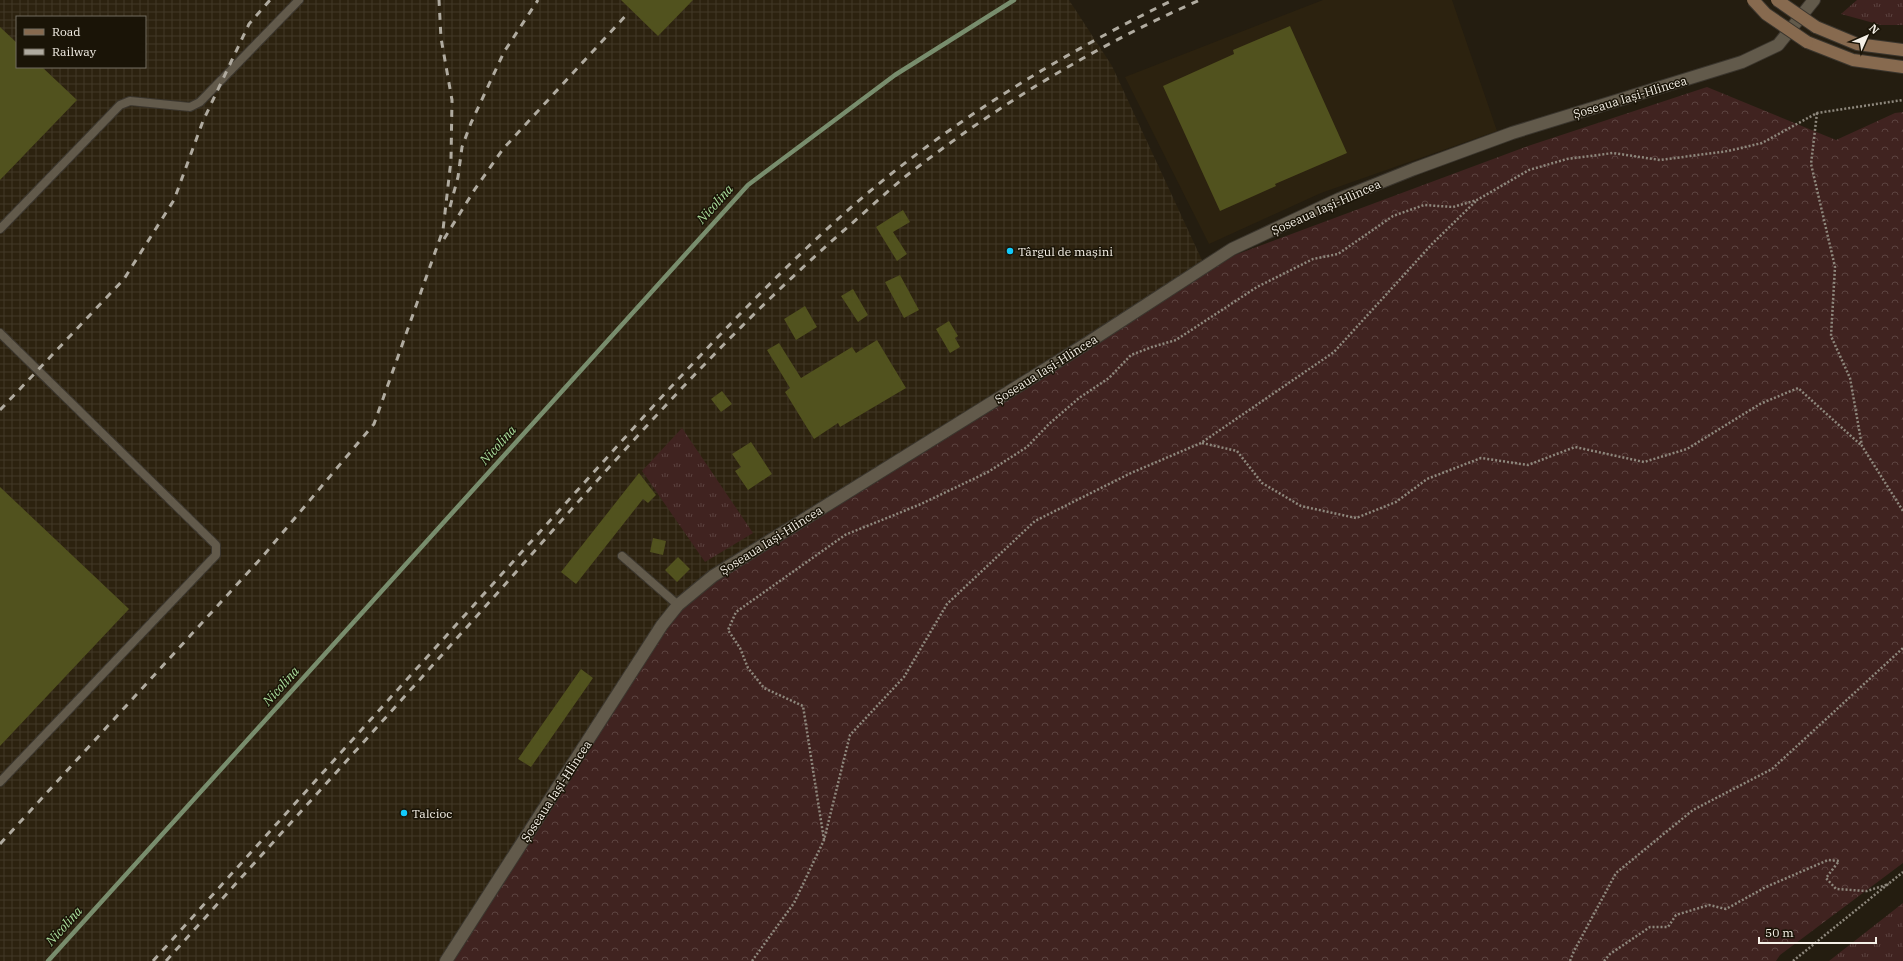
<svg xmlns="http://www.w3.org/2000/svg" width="1903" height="961" font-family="'IBM Plex Serif',serif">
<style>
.built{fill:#2c220f}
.industrial{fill:url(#industrial-grid);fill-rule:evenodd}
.grass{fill:url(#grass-tufts)}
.forest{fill:url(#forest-crowns)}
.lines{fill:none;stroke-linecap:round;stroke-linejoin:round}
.stream{stroke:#788d6d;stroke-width:4.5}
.building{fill:#51521e}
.service-casing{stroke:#3b362e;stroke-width:10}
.minor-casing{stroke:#3b362e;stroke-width:14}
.secondary-casing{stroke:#3b362e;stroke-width:14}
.path{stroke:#8e887d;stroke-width:2.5;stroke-dasharray:2 2;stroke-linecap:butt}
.service{stroke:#625a4b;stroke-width:8}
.minor{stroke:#625a4b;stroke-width:12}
.secondary{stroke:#876a4f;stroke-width:12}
.rail{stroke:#b0aba0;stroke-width:3;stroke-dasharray:7 7;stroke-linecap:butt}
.secondary-bridge-casing{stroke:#3b362e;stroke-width:14;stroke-linecap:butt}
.secondary-bridge{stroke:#876a4f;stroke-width:12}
.poi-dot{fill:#12cafb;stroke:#1a1407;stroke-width:1.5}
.labels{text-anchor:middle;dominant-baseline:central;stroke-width:3;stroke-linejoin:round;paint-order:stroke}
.street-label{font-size:12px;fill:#f5f0e7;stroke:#1a1407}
.poi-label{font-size:12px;fill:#f5f0e7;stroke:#1a1407;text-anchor:start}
.water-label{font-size:13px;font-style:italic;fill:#abdf9d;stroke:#1a1407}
</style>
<defs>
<pattern id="industrial-grid" width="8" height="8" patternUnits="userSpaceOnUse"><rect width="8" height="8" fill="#2c220f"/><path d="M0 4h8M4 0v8" fill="none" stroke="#413826"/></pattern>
<pattern id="grass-tufts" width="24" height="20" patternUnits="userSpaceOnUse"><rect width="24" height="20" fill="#402320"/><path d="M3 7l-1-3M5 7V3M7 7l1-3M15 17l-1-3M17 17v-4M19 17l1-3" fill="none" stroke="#5c4340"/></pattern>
<pattern id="forest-crowns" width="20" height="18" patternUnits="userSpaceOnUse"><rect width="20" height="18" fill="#402320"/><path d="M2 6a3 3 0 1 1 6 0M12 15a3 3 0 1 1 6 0" fill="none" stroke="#5c4340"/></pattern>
</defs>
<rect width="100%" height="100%" fill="#241d10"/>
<path class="built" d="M1323 0H1452L1497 131 1321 193 1209 244 1125 77Z"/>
<path class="industrial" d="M0 0H1069L1112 66 1207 271 684 600 453 961H0ZM17 17H145V67H17Z"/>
<path class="grass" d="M1857 0H1903V25H1881L1841 14Z
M682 428 753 533 705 562 642 471Z
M1903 903V961H1829Z"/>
<path class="forest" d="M1707 87 1836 140 1895 113 1903 112V863L1780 955 1776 961H453L684 600 1235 255 1528 146Z"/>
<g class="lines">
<path class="stream" d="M48 961 748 185 895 75 1014 0"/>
</g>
<path class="building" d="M621 0H693L658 36Z
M1290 26 1347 153 1275 184 1276 186 1220 211 1163 86 1234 54 1233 50Z
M0 27 17 43V67H42L77 100 0 180Z
M903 210 910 222 893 232 907 254 897 261 876 227Z
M900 275 919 310 904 318 885 282Z
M853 289 868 315 858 322 841 296Z
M805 306 817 327 796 340 784 319Z
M949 321 958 336 955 338 960 347 950 353 936 329Z
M877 340 906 388 840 427 838 423 814 439 785 392 790 388 767 350 779 343 801 378 852 347 856 353Z
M722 391 732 404 721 412 711 399Z
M751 442 772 474 748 490 735 471 741 467 732 454Z
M639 473 656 495 648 503 643 499 576 584 561 572Z
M0 487 129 609 0 746Z
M653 538 666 541 663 555 650 552Z
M678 557 690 569 677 582 665 570Z
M581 669 593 678 531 767 518 759Z"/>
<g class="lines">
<g class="service-casing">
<path id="service" d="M0 229 120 105 130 101 190 107 200 102 299 0
M0 333 216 545V555L0 782
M622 556 678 605"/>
</g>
<g class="minor-casing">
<path id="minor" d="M446 961 662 625 678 605 713 576 1089 342 1232 249 1339 199 1414 169 1512 133 1742 62 1778 45 1814 0"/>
</g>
<g class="secondary-casing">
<path id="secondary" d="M1816 27 1857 44 1903 50
M1807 42 1853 60 1903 67"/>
</g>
<path class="path" d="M1817 113 1811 164 1835 267 1831 336 1850 378 1862 446 1903 511
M1202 443 1237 451 1262 483 1301 506 1356 518 1396 502 1427 479 1481 458 1528 465 1575 447 1644 462 1687 449 1760 404 1798 388 1862 446
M824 840 803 706 764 688 748 668 740 648 728 630 736 612 845 535 921 504 988 472 1027 447 1049 424 1079 398 1109 378 1131 355 1152 347 1176 340 1257 287 1313 259 1338 254 1393 216 1424 205 1453 207 1477 200 1529 170 1567 159 1613 153 1660 160 1728 151 1762 143 1817 113 1903 100
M752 961 794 903 824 840 850 735 904 677 947 604 1035 521 1131 473 1201 443 1334 352 1432 244 1477 200
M1570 961 1574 951 1616 873 1693 810 1772 769 1903 648
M1604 961 1610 954 1650 927H1668L1676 915 1709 905 1726 909 1766 887 1828 860 1839 861 1826 878 1836 889 1867 891 1889 884
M1793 961 1903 872"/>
<use href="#service" class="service"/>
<use href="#minor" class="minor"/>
<use href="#secondary" class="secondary"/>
<path class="rail" d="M450 207 458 177 462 147 471 123 504 52 538 0
M444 239 475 189 503 149 629 12
M0 410 124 279 174 200 203 121 249 24 270 0
M0 844 263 556 374 424 443 230 451 160 452 100 441 38 439 0
M153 961 657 402C721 333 785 265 856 203 951 121 1060 55 1173 0
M166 961C278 837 390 713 501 589 610 466 718 341 842 232 863 214 884 194 906 176 996 106 1095 46 1200 0"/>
<g class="secondary-bridge-casing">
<path id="secondary-bridge" d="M1753 0 1766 14 1807 42
M1777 0 1816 27"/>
</g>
<use href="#secondary-bridge" class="secondary-bridge"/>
</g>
<g class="poi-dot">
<circle cx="1010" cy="251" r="4"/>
<circle cx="404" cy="813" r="4"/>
</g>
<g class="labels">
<g class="street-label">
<text transform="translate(1630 97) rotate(-17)">Șoseaua Iași-Hlincea</text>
<text transform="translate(1326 207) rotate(-24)">Șoseaua Iași-Hlincea</text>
<text transform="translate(1046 369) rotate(-32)">Șoseaua Iași-Hlincea</text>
<text transform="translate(771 540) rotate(-32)">Șoseaua Iași-Hlincea</text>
<text transform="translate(556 791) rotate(-57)">Șoseaua Iași-Hlincea</text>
</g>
<g class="poi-label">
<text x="1018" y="251">Târgul de mașini</text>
<text x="412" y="813">Talcioc</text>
</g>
<g class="water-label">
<text transform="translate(715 204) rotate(-48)">Nicolina</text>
<text transform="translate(498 445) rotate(-48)">Nicolina</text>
<text transform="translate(281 686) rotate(-48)">Nicolina</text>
<text transform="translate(64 926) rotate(-48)">Nicolina</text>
</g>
</g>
<rect x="16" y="16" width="130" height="52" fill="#1a1407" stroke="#726c61"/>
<rect x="24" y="29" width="20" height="6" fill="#876a4f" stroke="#726c61"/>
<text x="52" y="36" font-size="12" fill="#f5f0e7">Road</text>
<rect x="24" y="49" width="20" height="6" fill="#b0aba0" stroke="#726c61"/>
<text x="52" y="56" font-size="12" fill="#f5f0e7">Railway</text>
<g transform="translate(1867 36) rotate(45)" stroke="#1a1407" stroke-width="3" paint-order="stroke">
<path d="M0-3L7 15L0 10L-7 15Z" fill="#f5f0e7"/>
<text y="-6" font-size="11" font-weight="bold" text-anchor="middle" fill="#f5f0e7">N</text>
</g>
<path d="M1759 937v6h117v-6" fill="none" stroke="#f5f0e7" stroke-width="2"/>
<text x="1765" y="937" font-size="12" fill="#f5f0e7" stroke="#1a1407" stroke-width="3" paint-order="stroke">50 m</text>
</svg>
